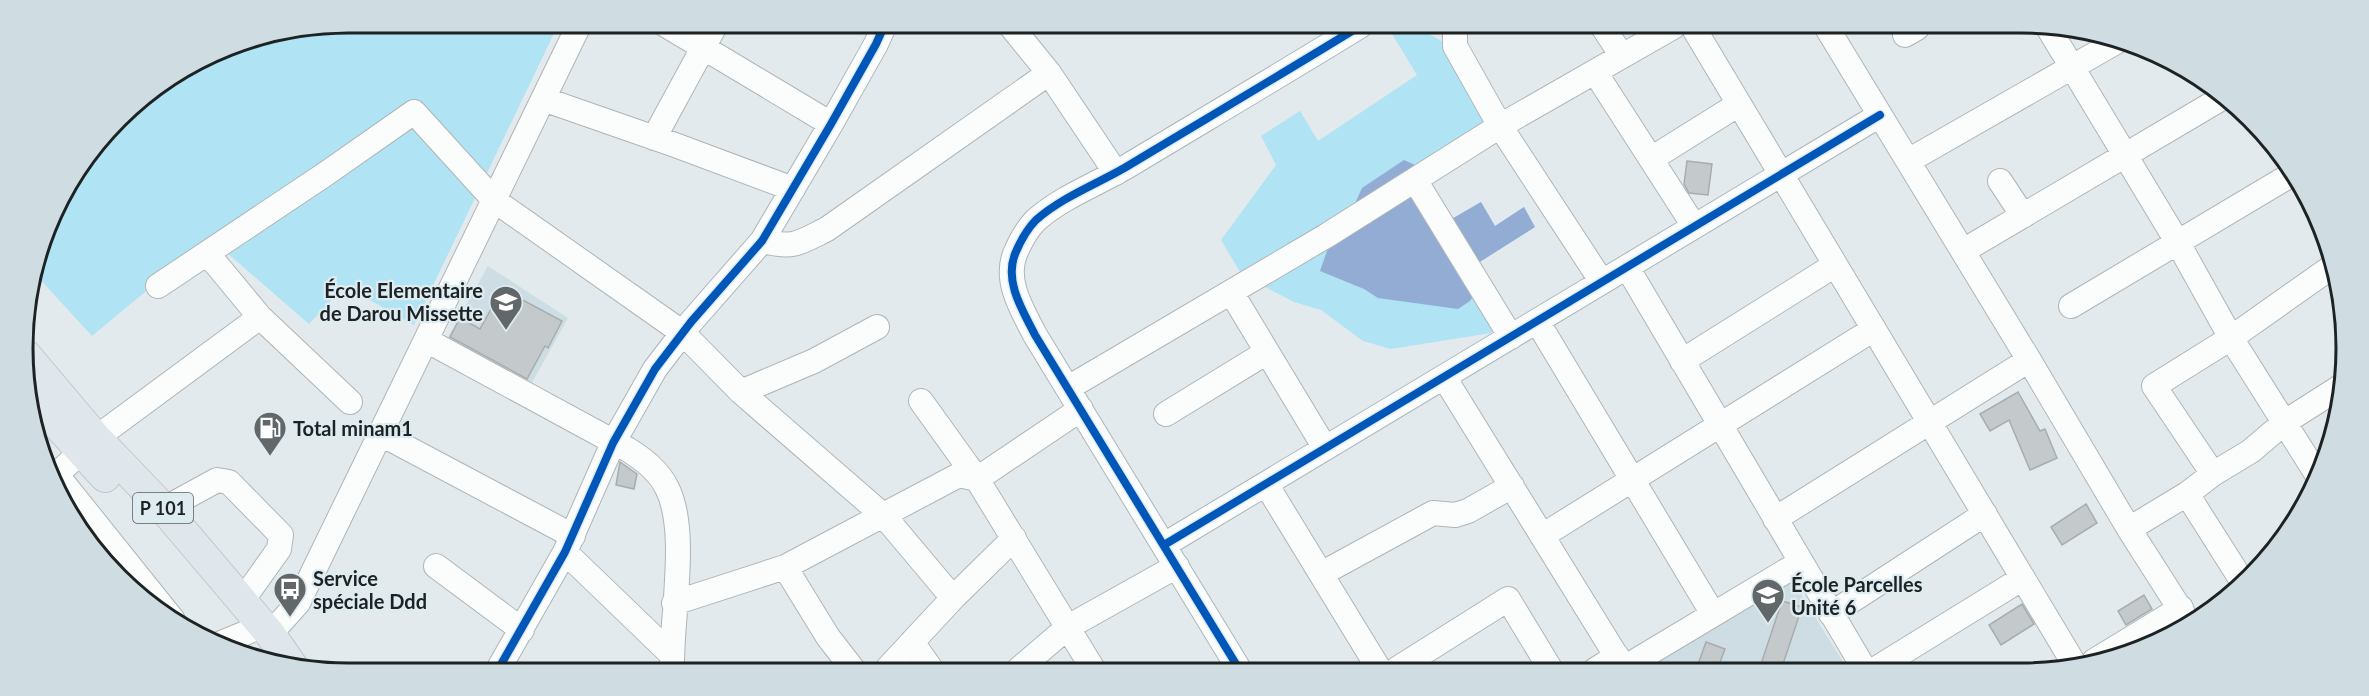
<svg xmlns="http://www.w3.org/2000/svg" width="2369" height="696" font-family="Lato,sans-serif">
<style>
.built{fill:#cedde3}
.green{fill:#b0e3f3}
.water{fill:#93acd4}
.building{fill:#c4cacb;stroke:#a7adae;stroke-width:1.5}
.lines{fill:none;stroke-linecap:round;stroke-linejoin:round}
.minor-casing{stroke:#afb5b7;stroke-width:26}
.major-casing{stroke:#c3c7c9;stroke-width:32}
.minor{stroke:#fbfcfc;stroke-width:24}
.major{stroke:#dfe7ec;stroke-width:30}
.cycleway-casing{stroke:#deecf1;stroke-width:11}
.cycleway{stroke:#0057b8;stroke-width:8}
.labels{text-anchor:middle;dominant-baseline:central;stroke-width:4.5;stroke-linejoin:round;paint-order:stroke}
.shield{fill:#deecf1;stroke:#575f62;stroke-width:1.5}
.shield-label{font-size:18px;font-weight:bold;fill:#1d2224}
.poi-label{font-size:20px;font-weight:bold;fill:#1d2224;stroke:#deecf1;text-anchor:start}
.rim{fill:none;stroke:#1d2224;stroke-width:3}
</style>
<rect width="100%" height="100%" fill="#e2eaed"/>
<path class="built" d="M488 266 568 318 528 390 444 344Z
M1791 578 1848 670H1645Z"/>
<path class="green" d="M348 23H559L414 325 345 286 309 324 210 238 92 336 37 276 56 204 133 104 224 47Z
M1420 29 1447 44 1499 139 1420 184 1443 224 1481 202 1495 226 1524 207 1535 227 1475 265 1505 320 1491 333 1391 349 1363 341 1321 310 1294 302 1242 275 1221 240 1276 165 1261 136 1300 111 1318 141 1417 75 1392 34Z"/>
<path class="water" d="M1404 160 1415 165 1420 184 1443 224 1481 202 1495 226 1524 207 1535 227 1475 265 1483 281 1470 301 1458 309 1378 298 1364 289 1320 271 1327 251 1348 219 1362 188Z"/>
<path class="building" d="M1687 161 1712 164 1708 195 1689 193 1684 184Z
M500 293 519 303 521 299 562 321 548 348 545 346 527 379 450 337 460 318 480 329Z
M2018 392 2040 431 2045 429 2057 458 2030 470 2009 420 1990 431 1980 414Z
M620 462 637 474 634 489 616 485Z
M2086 504 2097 523 2062 545 2051 527Z
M2144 595 2152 609 2126 625 2118 611Z
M1782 601 1802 607 1781 670H1759Z
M2022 604 2034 624 2001 645 1989 625Z
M1706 642 1725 649 1717 670H1696Z"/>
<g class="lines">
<g class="minor-casing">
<path id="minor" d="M664 24 831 124
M1010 25 1049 73 1116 173
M1455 26V46L1500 126 1602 282
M1603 27 1622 56
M1693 27 2076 667
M1827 28 2029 360 2129 529 2189 623
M2049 29 2178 243 2231 338 2318 476
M1905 35 1917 28
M1595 72 1694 226
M543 99 675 145 793 189
M654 138 716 24
M1651 159 1739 104
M1908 161 2116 42
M1415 180 1511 337
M2000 181 2023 216
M762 241C794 249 799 243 827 229L1049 73
M1963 251 2222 98
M207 253 260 317
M1627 267 1865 670
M158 286 324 175 414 112 494 200 683 333 741 392 884 516 953 598
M1231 292 1325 448
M2071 306 2294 173
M1537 321 1713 614
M426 340 627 449C643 459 658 470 667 488 689 531 671 618 672 668
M1682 361 1835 265
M1444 377 1625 670
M1068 388 1326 236 1500 126 1673 27
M741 392 814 361 877 327
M921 401 977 479 1093 669
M1166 414 1267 352
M381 434 573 536
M56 474 173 620
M2213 474 2154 386 2231 338 2333 266
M55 476 96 438 260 317 350 402
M1266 484 1379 669
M2187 494 2244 584
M164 509 217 480 229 482 281 535 279 549 242 601
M1775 519 2029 360
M2129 529 2187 494 2213 474 2251 451 2285 422 2340 387
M1542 536 1874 329
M1164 545 1880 115
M565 552 672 655
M436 566 522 630
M785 567 828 637 852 668
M1321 574 1433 513 1455 515 1468 511 1512 486
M674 603 785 567 959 475 977 479 1081 409
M1831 614 1985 514
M270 634 298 603 580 23
M912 642 931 669
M221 643 248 632
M2094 661 2181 608
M499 668 565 552 613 443 655 369 691 322 762 241 831 124 876 44 885 24
M888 668 953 598 1014 538
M1624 668 1801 562
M1019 669 1068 627 1177 566
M1239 669 1035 335C1023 311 1004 282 1015 254 1020 242 1027 229 1036 220 1062 197 1097 184 1126 167 1204 120 1282 74 1360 26
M1397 669 1508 599 1551 670
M1595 670 1617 656
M1874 670 2023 578"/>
</g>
<g class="major-casing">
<path id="major" d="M26 355 96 438 164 509 270 634 293 667
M30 395 105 477"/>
</g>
<use href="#minor" class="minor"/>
<use href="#major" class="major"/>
<g class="cycleway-casing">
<path id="cycleway" d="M1164 545 1880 115
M499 668 565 552 613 443 655 369 691 322 762 241 831 124 876 44 885 24
M1239 669 1035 335C1023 311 1004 282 1015 254 1020 242 1027 229 1036 220 1062 197 1097 184 1126 167 1204 120 1282 74 1360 26"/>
</g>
<use href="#cycleway" class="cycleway"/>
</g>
<defs>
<g id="school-pin" transform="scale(1.725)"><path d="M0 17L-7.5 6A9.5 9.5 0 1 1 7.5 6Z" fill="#62686a" stroke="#deecf1"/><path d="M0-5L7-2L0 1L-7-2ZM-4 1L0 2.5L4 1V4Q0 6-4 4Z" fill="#fff"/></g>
<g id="fuel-pin" transform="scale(1.725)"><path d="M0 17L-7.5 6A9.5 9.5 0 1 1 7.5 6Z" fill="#62686a" stroke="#deecf1"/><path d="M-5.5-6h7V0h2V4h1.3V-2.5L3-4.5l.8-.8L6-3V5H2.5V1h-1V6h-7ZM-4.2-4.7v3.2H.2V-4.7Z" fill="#fff"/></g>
<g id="bus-pin" transform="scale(1.725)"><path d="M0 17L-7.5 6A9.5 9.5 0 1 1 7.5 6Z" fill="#62686a" stroke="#deecf1"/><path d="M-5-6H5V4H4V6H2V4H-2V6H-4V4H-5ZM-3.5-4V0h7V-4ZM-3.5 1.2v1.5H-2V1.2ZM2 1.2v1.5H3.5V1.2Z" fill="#fff"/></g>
</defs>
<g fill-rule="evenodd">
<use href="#school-pin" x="506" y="302"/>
<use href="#fuel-pin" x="270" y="428"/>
<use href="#bus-pin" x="290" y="589"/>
<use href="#school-pin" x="1768" y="595"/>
</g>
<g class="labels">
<rect class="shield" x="133" y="493" width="60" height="30" rx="4.5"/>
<g class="shield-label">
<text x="163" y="508">P 101</text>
</g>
<g class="poi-label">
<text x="483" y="290" text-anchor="end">École Elementaire<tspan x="483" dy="23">de Darou Missette</tspan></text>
<text x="293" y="428">Total minam1</text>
<text x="313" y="578">Service<tspan x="313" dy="23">spéciale Ddd</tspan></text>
<text x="1791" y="584">École Parcelles<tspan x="1791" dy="23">Unité 6</tspan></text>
</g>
</g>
<path d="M0 0H2369V696H0ZM348 33H2021A315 315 0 0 1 2336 348V348A315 315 0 0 1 2021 663H348A315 315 0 0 1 33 348V348A315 315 0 0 1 348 33Z" fill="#cfdce1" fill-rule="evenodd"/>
<path class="rim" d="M348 33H2021A315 315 0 0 1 2336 348V348A315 315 0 0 1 2021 663H348A315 315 0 0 1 33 348V348A315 315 0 0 1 348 33Z"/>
</svg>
